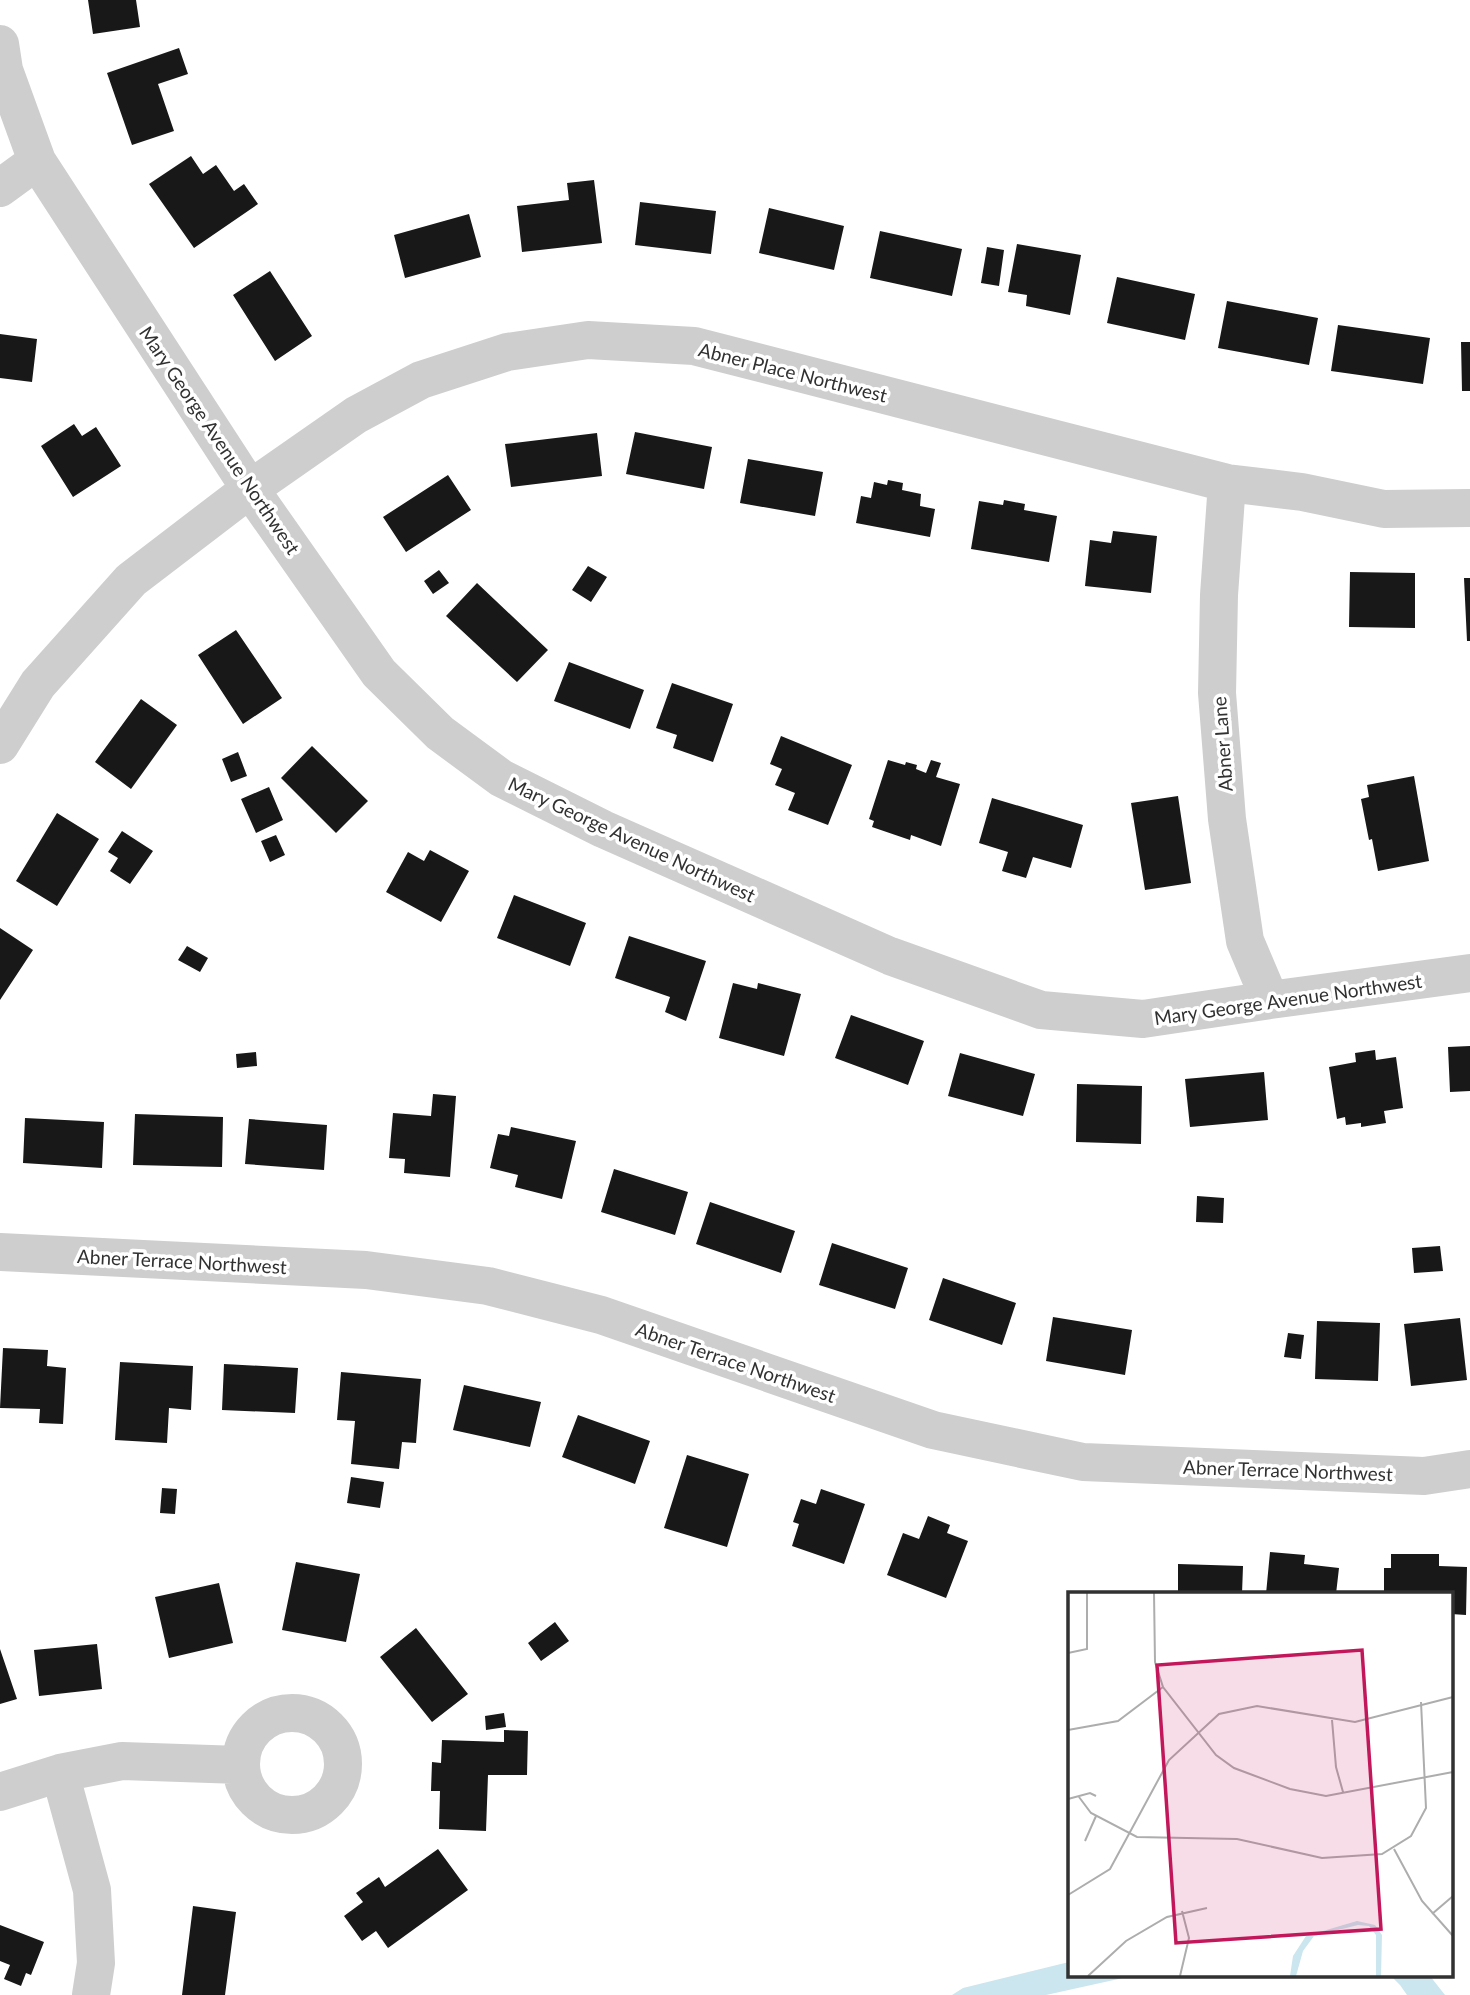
<svg xmlns="http://www.w3.org/2000/svg" width="1470" height="1995" font-family="Lato,sans-serif">
<style>
.water{fill:#cbe6ee}
.building{fill:#181818}
.lines{fill:none;stroke-linecap:round;stroke-linejoin:round}
.minor{stroke:#cecece;stroke-width:38}
.labels{text-anchor:middle;dominant-baseline:central;stroke-width:7;stroke-linejoin:round;paint-order:stroke}
.street-label{font-size:19px;fill:#313131;stroke:#fff}
.inset-road{fill:none;stroke:#adadad;stroke-width:2}
.view{fill:#c2185b;fill-opacity:0.15;stroke:#c2185b;stroke-width:3.5}
.inset-edge{fill:none;stroke:#313131;stroke-width:3.5}
</style>
<rect width="100%" height="100%" fill="#fff"/>
<path class="water" d="M1069 1962V1976H1132L1046 1995H952L963 1988Z
M1391 1976H1430L1445 1995H1407L1400 1985Z"/>
<path class="building" d="M88 0H136L140 27 93 34Z
M179 48 188 74 158 84 174 131 132 145 107 73Z
M191 156 203 174 216 165 234 191 244 184 258 204 194 248 149 184Z
M594 180 602 243 522 252 517 206 569 200 567 183Z
M640 202 716 211 711 254 635 245Z
M769 208 844 226 834 270 759 253Z
M469 214 481 257 405 278 394 235Z
M880 231 962 249 952 296 870 278Z
M1017 244 1081 255 1070 315 1026 306 1027 295 1008 292Z
M987 247 1004 250 999 286 981 283Z
M270 271 312 336 275 361 233 295Z
M1117 277 1195 294 1185 340 1107 323Z
M1227 301 1318 318 1309 365 1218 348Z
M1338 325 1430 338 1423 384 1331 371Z
M0 334 37 339 32 382 0 378Z
M1461 342H1470V391H1462Z
M74 424 82 436 96 427 121 466 73 497 41 446Z
M635 432 712 447 704 489 626 474Z
M597 433 602 476 511 487 505 444Z
M748 459 823 472 815 516 740 503Z
M448 475 471 510 406 552 383 517Z
M888 480 903 483 902 490 921 494 920 506 935 509 930 537 856 523 861 496 871 498 874 482 887 485Z
M1004 500 1025 504 1024 510 1057 516 1049 562 971 549 979 501 1003 505Z
M1113 531 1157 536 1151 593 1085 586 1090 540 1111 543Z
M588 566 607 577 591 602 572 590Z
M439 570 449 583 433 594 424 581Z
M1350 572 1415 573V628L1349 627Z
M1464 578H1470V641H1467Z
M477 583 548 650 517 682 446 616Z
M236 630 282 698 243 724 198 655Z
M569 662 644 690 630 729 554 701Z
M672 683 733 704 713 762 673 748 677 735 656 728Z
M141 699 177 725 131 789 95 762Z
M781 736 852 765 828 825 788 810 795 793 775 785 782 769 770 764Z
M312 746 368 801 336 833 281 778Z
M238 752 247 776 231 782 222 759Z
M888 760 905 765 906 762 917 765 916 769 926 773 931 760 941 763 936 777 960 784 941 846 911 835 910 840 872 827 874 821 869 819Z
M1414 776 1429 861 1378 871 1372 839 1369 840 1361 799 1369 797 1367 785Z
M269 787 283 820 256 833 241 799Z
M1178 796 1191 883 1145 890 1131 803Z
M992 798 1083 825 1071 868 1033 857 1026 878 1002 871 1008 852 979 843Z
M57 813 99 839 57 906 16 881Z
M122 831 153 851 130 884 110 871 118 858 108 852Z
M276 835 285 855 270 862 261 841Z
M430 850 469 871 441 922 386 892 408 852 424 861Z
M514 895 586 923 570 966 497 938Z
M0 928 33 950 0 1000Z
M629 936 706 961 686 1021 665 1012 670 997 615 978Z
M187 946 208 958 200 972 178 960Z
M733 983 757 989 758 983 801 994 784 1056 719 1038Z
M851 1015 924 1041 908 1085 835 1058Z
M1470 1046V1091L1450 1092 1448 1047Z
M1375 1050 1376 1060 1396 1057 1403 1108 1384 1111 1386 1123 1361 1127V1123L1346 1125 1345 1117 1337 1119 1329 1067 1356 1062 1355 1053Z
M256 1052 257 1066 237 1068 236 1054Z
M960 1053 1035 1074 1023 1116 948 1096Z
M1264 1072 1268 1120 1190 1127 1185 1079Z
M1077 1084 1142 1086 1141 1144 1076 1142Z
M433 1094 456 1096 450 1177 404 1173 405 1159 389 1158 393 1113 431 1116Z
M135 1114 223 1117 222 1167 133 1165Z
M25 1118 104 1122 102 1168 23 1163Z
M249 1119 327 1125 324 1170 245 1164Z
M511 1127 576 1141 562 1199 515 1187 518 1175 490 1168 498 1134 509 1136Z
M614 1169 688 1192 675 1235 601 1212Z
M1197 1196 1224 1198 1223 1223 1196 1222Z
M710 1202 795 1231 781 1273 696 1244Z
M832 1243 908 1268 895 1309 819 1285Z
M1440 1246 1443 1271 1414 1273 1412 1248Z
M943 1278 1016 1303 1002 1345 929 1320Z
M1053 1317 1132 1330 1125 1375 1046 1361Z
M1460 1318 1467 1380 1411 1386 1404 1324Z
M1317 1321 1380 1323 1378 1381 1315 1379Z
M1288 1333 1304 1335 1301 1359 1284 1357Z
M3 1348 48 1350 47 1366 66 1368 63 1424 39 1423 40 1409 0 1408Z
M120 1362 193 1366 191 1410 169 1408 167 1443 115 1440Z
M224 1364 298 1368 295 1413 222 1410Z
M341 1372 421 1379 416 1443 402 1442 399 1469 351 1464 355 1421 337 1420Z
M464 1385 541 1402 530 1447 453 1430Z
M578 1415 650 1441 635 1484 562 1457Z
M687 1455 749 1474 727 1547 664 1528Z
M351 1477 384 1482 380 1508 347 1503Z
M162 1488 177 1489 175 1514 160 1513Z
M821 1489 865 1504 844 1564 792 1546 799 1524 793 1522 801 1499 816 1504Z
M928 1516 950 1525 947 1533 968 1541 946 1598 887 1575 903 1533 919 1539Z
M1270 1552 1305 1555 1304 1564 1339 1568 1336 1594H1266Z
M1391 1554H1439V1566L1467 1567 1466 1615 1451 1614V1594H1384V1568H1391Z
M296 1562 360 1574 346 1642 282 1630Z
M1178 1564 1243 1566 1242 1594H1178Z
M219 1583 233 1643 169 1658 155 1597Z
M555 1622 569 1641 541 1661 528 1643Z
M416 1628 468 1694 432 1722 380 1657Z
M97 1644 102 1689 39 1696 34 1650Z
M0 1649 17 1699 0 1704Z
M504 1713 506 1727 486 1730 485 1716Z
M504 1730 528 1731 527 1775H488L486 1831 439 1829 440 1791H431L432 1762 441 1763 442 1740 504 1742Z
M438 1849 468 1890 388 1948 376 1931 362 1941 344 1916 363 1902 356 1893 379 1877 385 1887Z
M193 1906 236 1912 225 1995H182Z
M0 1925 44 1942 31 1975 26 1973 21 1986 4 1979 10 1965 0 1961Z"/>
<g class="lines">
<path class="minor" d="M0 44 4 70 37 161 250 489 379 673 440 733 501 778 603 829 890 956 1041 1010 1143 1019 1270 1000 1470 973
M0 188 37 161
M1227 483 1219 595 1217 693 1227 819 1245 941 1270 1000
M0 745 38 684 131 580 250 489 356 415 421 380 507 352 588 340 694 346 1227 483 1302 492 1384 509 1470 508
M0 1252 366 1270 488 1286 601 1315 933 1430 1083 1462 1424 1476 1470 1469
M241 1764a51 51 0 1 1 102 0a51 51 0 1 1-102 0Z
M60 1773 92 1890 96 1963 91 1995
M0 1792 60 1773 122 1761 240 1765"/>
</g>
<g class="labels">
<g class="street-label">
<text transform="translate(793 372) rotate(14)">Abner Place Northwest</text>
<text transform="translate(220 440) rotate(56)">Mary George Avenue Northwest</text>
<text transform="translate(1222 744) rotate(-94)">Abner Lane</text>
<text transform="translate(632 839) rotate(25)">Mary George Avenue Northwest</text>
<text transform="translate(1288 999) rotate(-8)">Mary George Avenue Northwest</text>
<text transform="translate(182 1261) rotate(3)">Abner Terrace Northwest</text>
<text transform="translate(736 1362) rotate(19)">Abner Terrace Northwest</text>
<text transform="translate(1288 1470) rotate(2)">Abner Terrace Northwest</text>
</g>
</g>
<g transform="translate(1068 1592)">
<rect width="385" height="385" fill="#fff"/>
<path d="M289 329 307 333 314 343 313 384H308V343L301 334 290 333 246 344 235 359 228 384H222L225 364 238 344Z" fill="#cbe6ee"/>
<path class="inset-road" d="M86 1 87 70 95 95 148 163 166 176 222 197 258 204 385 180M0 61 19 57V1M264 128 268 175 275 200M0 138 50 129 95 95M11 205 23 221 69 245 169 247 254 266 314 262 343 244 358 216 353 110M0 207 22 201 28 204M17 249 28 224M326 257 354 309 385 344M0 303 42 277 101 168 151 122 189 114 287 130 385 105M364 322 385 304M20 384 58 349 99 325 139 316M112 384 121 346 114 319"/>
<path class="view" d="M294 58 313 337 108 351 89 73Z"/>
<rect width="385" height="385" class="inset-edge"/>
</g>
</svg>
